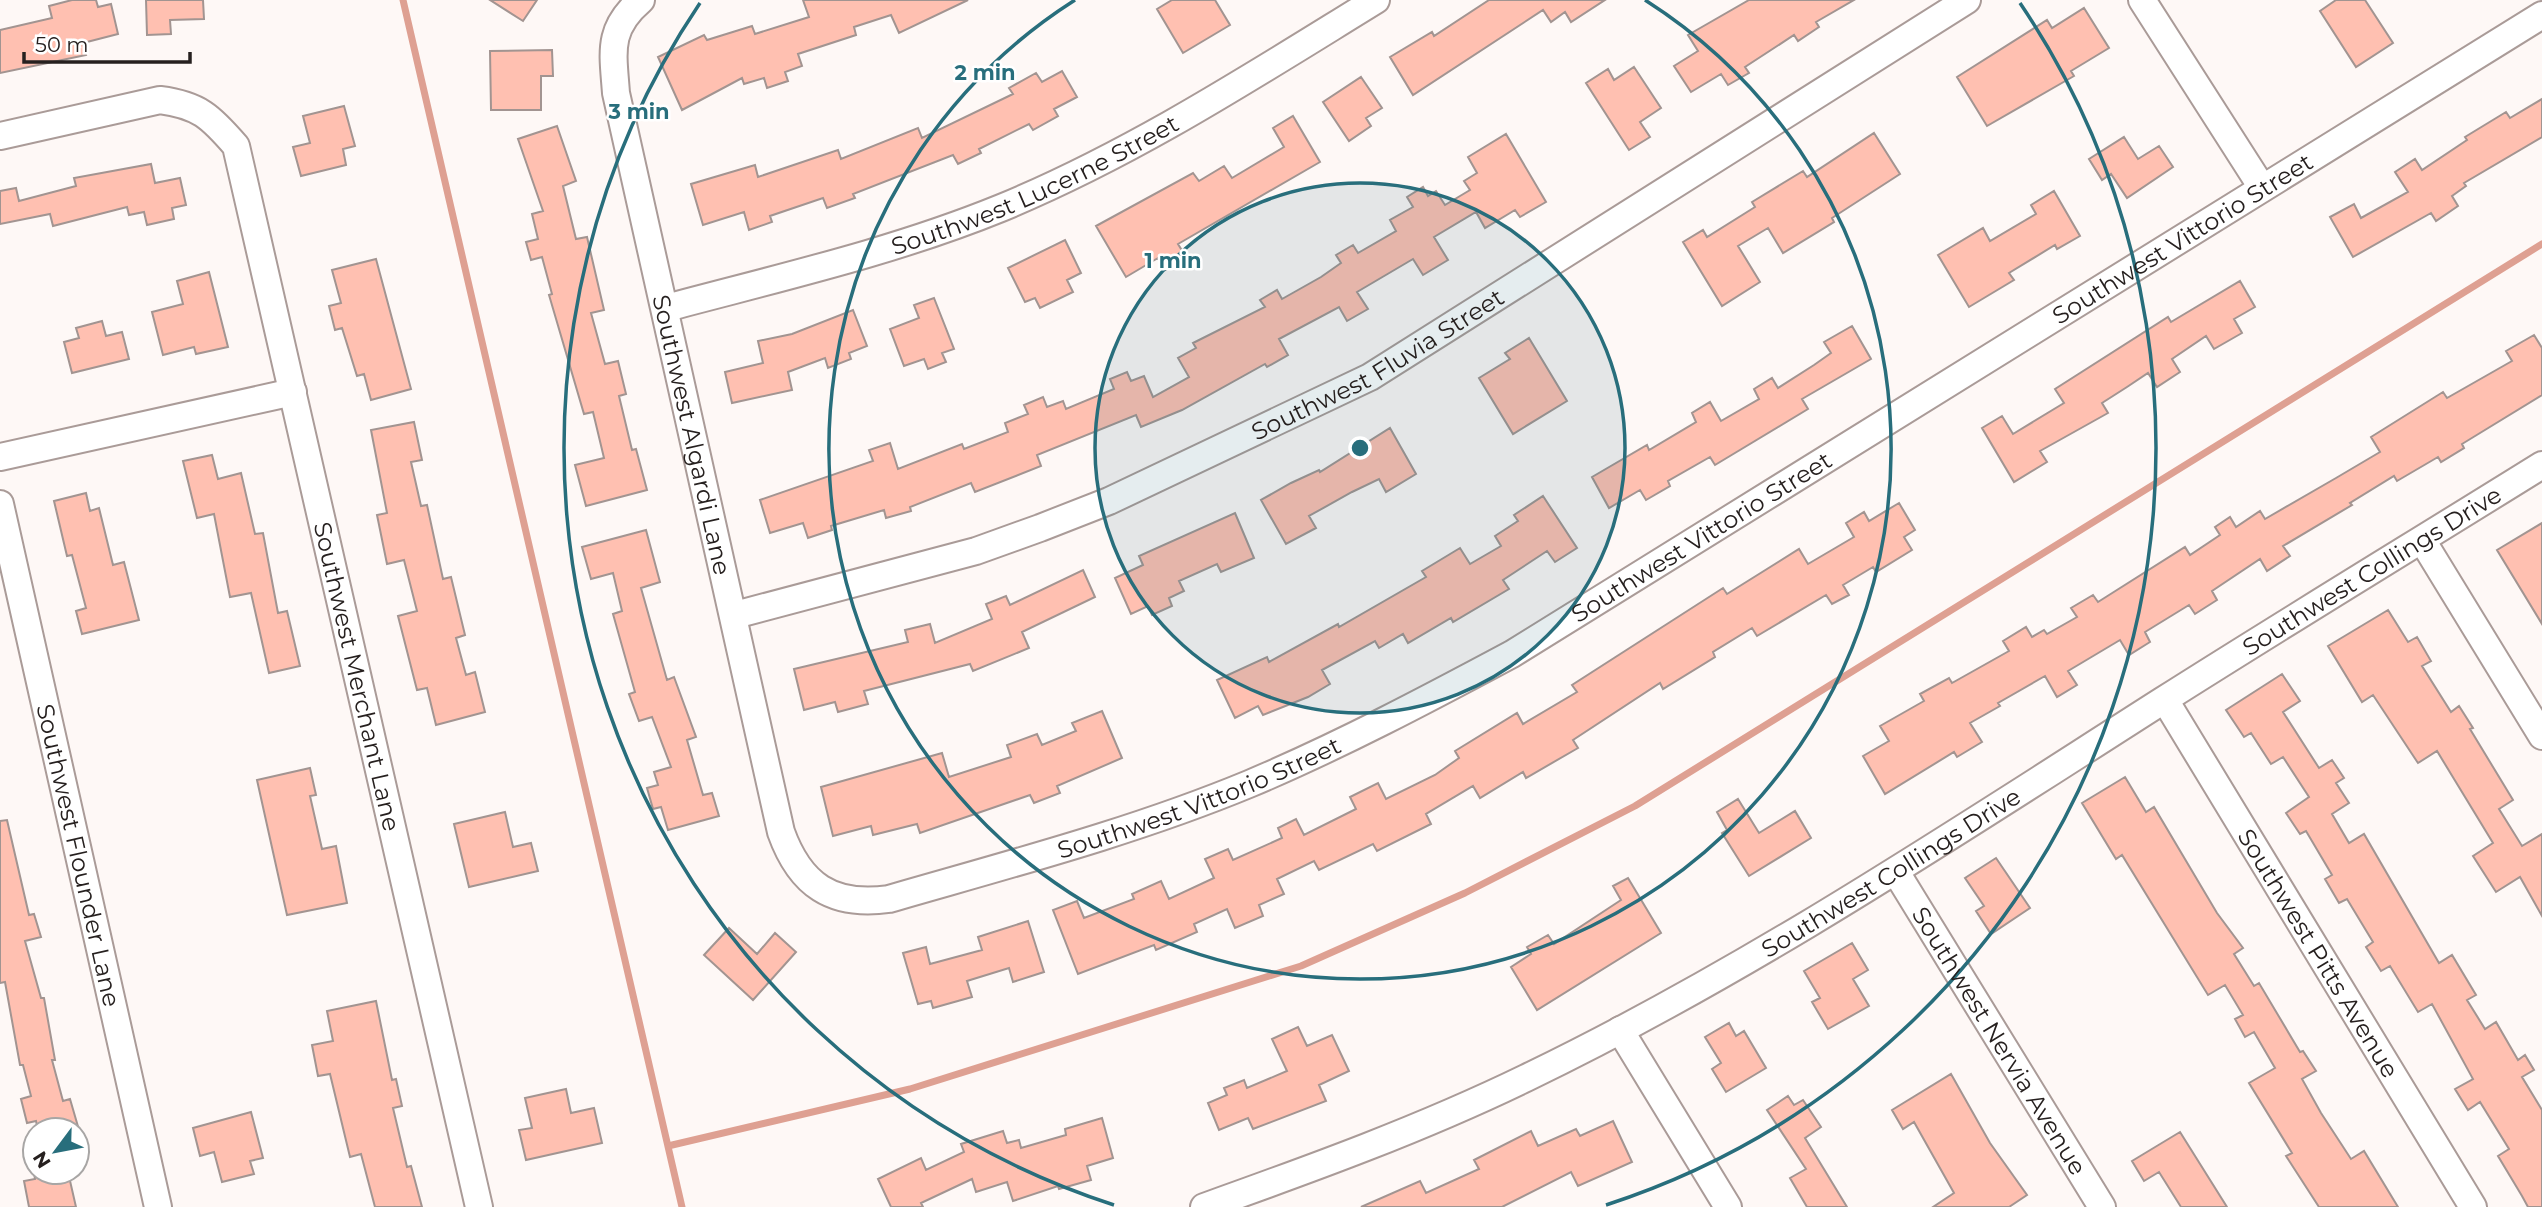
<svg xmlns="http://www.w3.org/2000/svg" width="2542" height="1207" font-family="Montserrat,sans-serif">
<style>
.lines{fill:none;stroke-linecap:round;stroke-linejoin:round}
.stream{stroke:#dea092;stroke-width:7}
.building{fill:#ffc0b1;stroke:#a29491;stroke-width:2}
.minor-casing{stroke:#aa9b98;stroke-width:30}
.minor{stroke:#fff;stroke-width:26}
.ring{fill:none;stroke:#286e7c;stroke-width:3.5}
.labels{text-anchor:middle;dominant-baseline:central;stroke-width:5;stroke-linejoin:round;paint-order:stroke}
.street-label{font-size:24px;fill:#26201f;stroke:#fff}
.centre{fill:#286e7c;stroke:#fff;stroke-width:3.5}
.ring-label{font-size:21px;text-anchor:middle;font-weight:bold;fill:#286e7c;stroke:#fff;stroke-width:5;stroke-linejoin:round;paint-order:stroke}
</style>
<rect width="100%" height="100%" fill="#fef8f6"/>
<g class="lines">
<path class="stream" d="M403 0 682 1207
M668 1146 910 1089 1301 966 1465 893 1635 806 2542 244"/>
</g>
<path class="building" d="M72 0H96L98 7 111 4 118 34 83 43 86 55 0 73V30L52 18 49 6Z
M146 0H203L204 19 170 20 171 34 147 35Z
M490 0H537L523 21Z
M803 0H968L899 33 891 15 854 27 856 35 798 54 802 66 785 72 788 81 767 88 764 78 744 84 742 78 682 110 658 57 704 35 707 40 752 26 755 34 809 17Z
M1172 0H1215L1230 25 1183 53 1157 9Z
M1489 0H1605L1571 22 1565 12 1551 22 1543 10 1413 95 1390 57 1432 32 1434 36Z
M1749 0H1854L1816 22 1819 27 1798 41 1794 35 1745 67 1749 73 1728 85 1721 74 1691 92 1674 66 1698 51 1688 35Z
M2336 0H2365L2393 43 2356 67 2320 11Z
M2084 8 2109 48 2071 71 2074 76 1987 126 1957 77 2047 20 2052 28Z
M552 50 553 76H541V110H491L490 51Z
M1634 67 1661 108 1640 122 1650 137 1629 150 1586 83 1608 69 1614 80Z
M1062 71 1077 97 1054 109 1058 116 1033 130 1029 124 979 149 981 153 958 164 953 155 853 194 855 198 827 208 823 198 770 216 772 222 749 230 744 212 703 225 691 184 755 165 758 177 838 150 841 159 918 128 922 138 1013 94 1009 88 1036 73 1042 82Z
M1361 77 1382 108 1366 118 1371 126 1349 141 1323 102Z
M2542 99V137L2464 183 2466 186 2452 196 2458 206 2436 221 2431 213 2353 257 2330 217 2354 204 2361 218 2408 192 2395 172 2415 159 2422 170 2467 140 2465 137 2506 112 2510 118Z
M344 106 355 146 343 149 346 165 301 176 293 147 310 143 303 116Z
M1293 116 1320 162 1178 244 1186 257 1165 270 1158 258 1126 277 1096 226 1193 173 1199 181 1224 166 1232 178 1284 147 1273 128Z
M557 126 576 181 563 186 576 239 587 237 604 310 591 313 605 364 618 361 626 394 619 396 632 450 636 449 647 490 586 506 575 465 604 458 593 412 584 414 549 295 552 294 542 257 531 260 526 242 538 239 532 214 543 211 518 139Z
M1874 133 1900 174 1832 218 1834 222 1783 253 1768 228 1738 246 1760 282 1722 306 1683 242 1703 230 1707 237 1755 207 1752 202 1803 171 1807 177Z
M1506 134 1546 202 1520 217 1515 210 1485 228 1476 212 1434 237 1448 260 1423 275 1413 259 1357 292 1368 309 1347 321 1339 307 1279 339 1288 355 1267 367 1265 364 1182 410 1141 427 1136 415 1037 455 1041 466 975 492 971 483 910 507 911 511 886 518 884 510 831 526 832 530 808 538 803 523 770 533 760 500 873 461 869 450 890 443 898 469 962 444 964 449 1008 432 1005 423 1028 414 1024 405 1043 397 1047 407 1063 401 1066 409 1114 389 1110 379 1127 372 1131 381 1144 376 1153 397 1189 377 1178 358 1196 348 1193 343 1265 307 1260 300 1277 290 1282 299 1321 277 1341 263 1336 255 1353 245 1358 253 1396 231 1390 220 1413 207 1407 197 1423 187 1428 196 1436 191 1445 205 1470 190 1464 181 1477 173 1468 157Z
M2124 137 2138 159 2159 146 2173 167 2127 198 2111 174 2102 180 2089 159Z
M151 164 155 183 180 178 186 205 172 208 174 219 147 225 144 212 129 215 127 207 53 226 50 214 0 224V191L16 188 19 201 76 186 74 178Z
M2054 191 2080 236 2057 249 2055 245 2009 273 2014 280 1969 307 1938 255 1983 228 1990 241 2036 214 2031 205Z
M1065 240 1081 273 1067 280 1073 292 1040 308 1035 298 1025 302 1008 268Z
M376 259 411 389 371 400 364 374 357 376 342 328 335 330 329 306 341 303 332 270Z
M209 272 228 347 196 354 194 347 163 355 152 312 183 304 177 281Z
M2240 281 2255 307 2234 319 2242 333 2214 349 2206 336 2172 359 2180 372 2157 387 2148 373 2127 387 2102 403 2108 413 2040 451 2047 462 2014 482 1982 428 2002 416 2013 434 2064 403 2055 389 2168 317 2171 322Z
M934 298 954 349 942 353 946 362 928 369 924 359 904 366 890 329 919 318 914 305Z
M853 310 867 346 849 353 851 359 828 368 825 358 788 372 792 390 732 403 725 372 763 363 758 341 792 334Z
M102 321 106 336 122 332 129 359 72 373 64 342 79 338 76 328Z
M1852 326 1871 359 1802 399 1808 409 1715 465 1710 457 1668 481 1670 486 1646 500 1640 490 1609 508 1592 477 1647 445 1649 450 1696 422 1692 413 1710 402 1721 421 1759 399 1754 389 1772 378 1778 388 1814 365 1831 353 1824 342Z
M2534 335 2542 348V395L2462 444 2464 448 2441 462 2438 457 2397 481 2394 476 2350 503 2352 505 2283 546 2290 556 2267 571 2260 559 2212 591 2217 600 2195 614 2189 605 2145 632 2150 642 2129 655 2120 640 2068 671 2077 685 2057 697 2045 676 1998 703 2000 706 1970 723 1982 742 1957 757 1954 752 1885 794 1863 756 1889 741 1880 726 1924 701 1920 694 1949 678 1952 683 2009 651 2003 641 2026 627 2032 637 2044 630 2047 634 2077 617 2071 608 2093 595 2098 602 2185 547 2190 555 2220 535 2215 527 2230 517 2236 527 2260 511 2265 519 2336 478 2380 452 2371 437 2443 392 2447 398 2512 361 2506 351Z
M1529 338 1567 401 1513 434 1479 378 1510 359 1505 353Z
M414 422 422 460 411 462 421 506 427 505 443 579 451 577 465 635 456 638 466 675 475 672 485 712 436 725 427 688 417 690 398 616 417 611 404 560 387 564 377 515 387 513 371 430Z
M1390 428 1416 474 1386 492 1379 479 1352 492 1309 516 1316 528 1286 544 1261 500 1291 483 1319 470 1320 472Z
M212 455 218 479 241 473 255 534 263 533 278 613 287 611 300 666 269 673 251 593 230 597 214 514 197 518 183 461Z
M86 493 90 511 99 508 113 565 124 562 139 620 82 634 76 611 86 608 72 555 67 556 54 501Z
M1543 496 1577 548 1555 562 1547 551 1503 580 1509 589 1453 622 1451 618 1408 643 1403 634 1379 648 1375 641 1322 670 1330 684 1308 697 1263 715 1258 706 1235 718 1217 680 1267 657 1269 662 1338 624 1339 627 1426 577 1422 571 1460 548 1470 564 1501 546 1495 536 1518 521 1514 515Z
M1899 503 1915 530 1904 537 1912 550 1876 572 1873 567 1843 585 1849 595 1832 604 1826 595 1757 636 1752 628 1713 652 1715 657 1663 689 1660 683 1573 740 1578 748 1526 778 1523 772 1480 798 1473 786 1426 814 1431 824 1377 851 1373 844 1319 870 1314 861 1277 879 1284 894 1259 905 1263 916 1235 928 1227 909 1194 924 1197 932 1156 950 1154 945 1078 974 1053 910 1077 901 1084 918 1134 899 1132 894 1161 881 1169 899 1214 878 1205 859 1228 849 1233 860 1282 838 1278 828 1296 819 1304 835 1356 809 1350 797 1378 783 1386 799 1435 775 1459 758 1455 751 1517 713 1523 724 1577 692 1572 685 1723 588 1727 594 1799 549 1808 564 1854 537 1846 523 1864 512 1869 521Z
M1235 513 1254 558 1221 572 1217 564 1179 581 1184 591 1169 598 1172 606 1152 615 1148 606 1131 614 1115 578 1143 565 1139 556Z
M2542 523V624L2497 550Z
M646 530 660 582 641 588 667 680 674 677 696 737 687 740 703 795 712 793 719 816 668 830 661 807 653 809 647 788 658 785 654 772 671 767 652 717 639 721 629 694 635 692 613 614 622 611 613 573 591 579 582 547Z
M1083 570 1095 597 1022 632 1029 648 973 671 970 664 864 691 868 704 838 712 835 702 804 710 794 669 908 642 905 630 930 624 935 643 992 619 986 604 1006 596 1010 605Z
M2388 610 2408 642 2417 637 2431 661 2422 666 2451 712 2459 706 2473 728 2470 729 2513 800 2499 809 2522 846 2542 834V916L2520 877 2496 892 2473 856 2493 843 2437 751 2418 763 2373 695 2362 702 2328 646Z
M2282 674 2300 701 2283 712 2319 768 2332 760 2344 778 2336 783 2349 803 2332 814 2349 843 2364 834 2439 963 2452 955 2476 995 2467 1000 2485 1029 2496 1022 2518 1060 2525 1055 2534 1070 2522 1077 2542 1110V1207H2528L2522 1196 2498 1156 2509 1149 2480 1102 2468 1110 2455 1089 2473 1079 2432 1004 2418 1012 2390 966 2381 971 2366 947 2373 942 2347 899 2339 903 2325 879 2332 875 2306 831 2300 834 2286 813 2309 797 2283 757 2271 764 2251 733 2244 737 2226 710Z
M1102 711 1122 758 1057 786 1060 793 1034 803 1030 795 920 833 917 824 873 835 871 826 833 836 821 787 942 753 949 777 1011 757 1007 745 1037 734 1042 745 1076 731 1072 723Z
M310 768 316 795 310 796 322 849 336 846 347 903 287 915 257 780Z
M2125 777 2146 812 2154 807 2217 913 2243 948 2234 954 2254 986 2259 983 2300 1052 2303 1051 2316 1071 2302 1079 2321 1113 2351 1159 2364 1151 2398 1207H2319L2286 1156 2292 1153 2249 1083 2275 1068 2254 1032 2245 1037 2235 1019 2243 1015 2225 985 2208 995 2122 855 2116 859 2082 803Z
M1738 799 1759 833 1795 811 1811 838 1749 876 1722 833 1727 830 1717 812Z
M505 812 513 847 531 843 538 871 469 887 454 824Z
M7 820 29 915 34 914 41 937 25 941 41 998H44L55 1060H52L63 1101 70 1099 79 1130H38L36 1121 27 1123 21 1099 31 1096 23 1065H20L5 982 0 983V821Z
M1996 858 2030 908 1991 934 1976 911 1984 906 1965 878Z
M1628 878 1661 933 1537 1010 1511 967 1531 954 1527 947 1548 935 1554 944 1621 900 1613 886Z
M1028 921 1044 972 1013 982 1009 968 967 981 972 997 933 1008 931 1001 918 1004 903 953 926 947 930 964 982 950 978 937Z
M729 928 757 954 775 933 796 952 753 1000 704 955Z
M1852 943 1868 970 1853 979 1869 1006 1828 1029 1812 1002 1820 998 1804 971Z
M376 1001 392 1080 396 1079 402 1106 393 1108 407 1167 411 1166 422 1207H375L361 1154 350 1157 330 1074 318 1076 312 1045 333 1041 327 1011Z
M1729 1023 1736 1036 1744 1031 1766 1068 1726 1092 1712 1069 1721 1063 1705 1037Z
M1298 1027 1307 1046 1332 1035 1349 1071 1319 1085 1326 1101 1253 1129 1248 1118 1219 1130 1208 1103 1227 1095 1224 1088 1244 1080 1247 1088 1287 1071 1272 1039Z
M1951 1074 1990 1143 2027 1195 2009 1207H1933L1954 1193 1914 1122 1903 1129 1892 1110Z
M566 1089 571 1113 594 1108 602 1143 526 1160 519 1130 532 1128 525 1098Z
M1788 1096 1794 1105 1803 1100 1821 1127 1805 1138 1847 1207H1807L1790 1178 1806 1169 1767 1110Z
M251 1112 263 1158 250 1161 254 1174 222 1182 214 1152 200 1156 193 1128Z
M1102 1118 1113 1158 1087 1166 1091 1180 1059 1189 1058 1186 1013 1201 1007 1182 976 1192 972 1179 921 1203 923 1207H891L878 1179 921 1158 926 1170 964 1152 961 1144 1003 1131 1007 1143 1019 1140 1021 1148 1066 1135 1065 1129Z
M1613 1121 1632 1162 1578 1186 1571 1172 1502 1207H1361L1420 1181 1426 1193 1479 1169 1474 1160 1531 1131 1538 1146 1576 1129 1580 1136Z
M2180 1132 2227 1207H2181L2159 1172 2144 1181 2132 1161Z
M34 1172H68L76 1207H29L24 1181 35 1179Z"/>
<g class="lines">
<g class="minor-casing">
<g id="minor">
<path id="s1" d="M641 0C607 29 613 52 616 93L781 832C800 885 832 907 889 899 1010 864 1133 832 1249 784 1339 746 1426 700 1512 654L2542 15"/>
<path d="M2142 0 2261 186"/>
<path id="s2" d="M0 136 160 100C199 105 211 117 236 146L479 1207"/>
<path id="s3" d="M666 308C778 278 893 252 1001 208 1134 153 1254 75 1376 0"/>
<path d="M0 457 293 392"/>
<path id="s4" d="M0 504 158 1207"/>
<path d="M2422 540 2542 736"/>
<path id="s5" d="M735 615 976 551 1040 528 1109 501 1370 377 1967 0"/>
<path id="s6" d="M2165 700 2473 1207"/>
<path id="s7" d="M1896 872 2102 1207"/>
<path d="M1620 1030 1728 1207"/>
<path id="s8" d="M1204 1207C1313 1168 1421 1129 1526 1078 1748 971 1955 833 2162 701 2288 621 2415 544 2542 465"/>
</g>
</g>
<use href="#minor" class="minor"/>
</g>
<circle cx="1360" cy="448" r="265" fill="#286e7c" fill-opacity=".12"/>
<g class="ring">
<circle cx="1360" cy="448" r="265"/>
<path d="M1645 0A531 531 0 1 1 1075 0"/>
<path d="M1114 1205A796 796 0 0 1 700 3M2020 3A796 796 0 0 1 1606 1205"/>
</g>
<g class="labels">
<g class="street-label">
<text stroke="none"><textPath href="#s3" startOffset="390">Southwest Lucerne Street</textPath></text>
<text stroke="none"><textPath href="#s1" startOffset="2460">Southwest Vittorio Street</textPath></text>
<text stroke="none"><textPath href="#s5" startOffset="693">Southwest Fluvia Street</textPath></text>
<text stroke="none"><textPath href="#s1" startOffset="452">Southwest Algardi Lane</textPath></text>
<text stroke="none"><textPath href="#s1" startOffset="1894">Southwest Vittorio Street</textPath></text>
<text stroke="none"><textPath href="#s8" startOffset="1334">Southwest Collings Drive</textPath></text>
<text stroke="none"><textPath href="#s2" startOffset="800">Southwest Merchant Lane</textPath></text>
<text stroke="none"><textPath href="#s1" startOffset="1326">Southwest Vittorio Street</textPath></text>
<text stroke="none"><textPath href="#s4" startOffset="360">Southwest Flounder Lane</textPath></text>
<text stroke="none"><textPath href="#s8" startOffset="766">Southwest Collings Drive</textPath></text>
<text stroke="none"><textPath href="#s6" startOffset="296">Southwest Pitts Avenue</textPath></text>
<text stroke="none"><textPath href="#s7" startOffset="198">Southwest Nervia Avenue</textPath></text>
</g>
</g>
<circle cx="1360" cy="448" r="10" class="centre"/>
<g class="ring-label">
<text x="985" y="80">2 min</text>
<text x="639" y="119">3 min</text>
<text x="1173" y="268">1 min</text>
</g>
<g transform="translate(56 1151) rotate(238)"><circle r="33" fill="#ffffff" stroke="#a8a6a5" stroke-width="2"/>
<path d="M0-5L12 26L0 18L-12 26Z" fill="#286e7c"/>
<text y="-10" font-size="19" font-weight="bold" text-anchor="middle" fill="#26201f">N</text>
</g>
<path d="M24 52v10h166v-10" fill="none" stroke="#26201f" stroke-width="3.5"/>
<text x="35" y="52" font-size="21" fill="#26201f" stroke="#ffffff" stroke-width="5" paint-order="stroke">50 m</text>
</svg>
